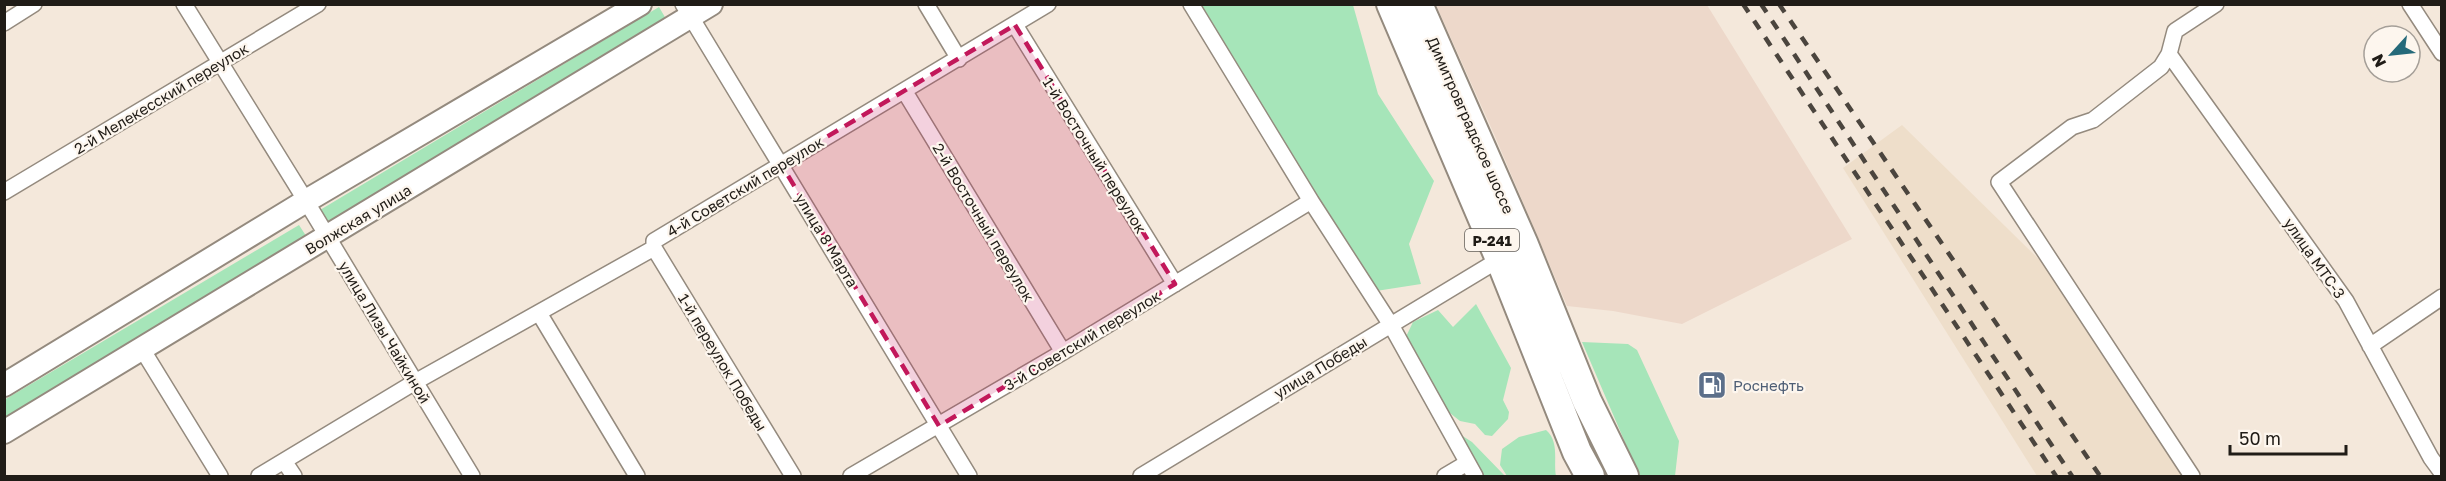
<svg xmlns="http://www.w3.org/2000/svg" width="2446" height="481" font-family="'Golos Text',sans-serif">
<style>
.built{fill:#eedeca}
.industrial{fill:#edd8ca}
.green{fill:#a6e5b9}
.lines{fill:none;stroke-linecap:round;stroke-linejoin:round}
.street-casing{stroke:#948a7e;stroke-width:18}
.secondary-casing{stroke:#948a7e;stroke-width:26}
.highway-casing{stroke:#948a7e;stroke-width:32}
.street{stroke:#fff;stroke-width:15}
.secondary{stroke:#fff;stroke-width:22}
.highway{stroke:#fff;stroke-width:28}
.rail{stroke:#4b453e;stroke-width:4.5;stroke-dasharray:10 10;stroke-linecap:butt}
.marked{fill:#c2185b;fill-opacity:0.2;stroke:#c2185b;stroke-width:4.5;stroke-dasharray:12 8;stroke-linejoin:round}
.labels{text-anchor:middle;dominant-baseline:central;stroke-width:4.5;stroke-linejoin:round;paint-order:stroke}
.shield{fill:#fdf6ee;stroke:#625d58;stroke-width:1.5}
.shield-label{font-size:14px;font-weight:bold;fill:#201c17}
.street-label{font-size:15px;fill:#201c17;stroke:#fdf6ee}
.service-label{font-size:15px;fill:#4e5e75;stroke:#fdf6ee;text-anchor:start}
</style>
<rect width="100%" height="100%" fill="#f4e8db"/>
<path class="built" d="M1902 125 2053 273 2192 476H2037L1843 168Z"/>
<path class="industrial" d="M1436 5H1707L1852 239 1682 324 1613 311 1567 306 1494 134Z"/>
<path class="green" d="M1185 5H1353L1378 94 1434 181 1409 244 1421 284 1376 291Z
M659 7 669 24 330 227 320 210Z
M299 225 310 242 5 423 4 400Z
M1476 304 1511 368 1503 400 1509 412 1508 419 1492 436 1485 435 1475 424 1460 421 1445 409 1402 345 1413 322 1438 310 1453 327Z
M1582 342 1628 344 1637 350 1679 441 1675 476H1640L1639 475Z
M1546 430C1560 442 1553 462 1556 476H1507L1500 465 1502 449 1519 437Z
M1461 435 1472 442 1505 476H1475L1457 436Z"/>
<g class="lines">
<g class="street-casing">
<path id="street" d="M184 4 306 201 472 476
M683 4 969 476
M926 4 959 59
M1191 4 1311 201 1391 325 1475 476
M2410 4 2442 53
M4 23 34 4
M1015 25 1175 284
M2169 54 2346 301 2431 458 2442 473
M905 92 1063 352
M4 192 318 4
M654 248 793 476
M539 313 637 476
M2370 346 2442 297
M142 349 220 476
M284 461 294 476
M259 476 415 382 654 248V241L1048 4
M851 476 1063 352 1311 201
M1141 476 1500 259
M1445 476 1467 463
M2192 476 1999 182 2072 127 2093 120 2161 67 2169 54 2175 31 2216 4"/>
</g>
<g class="secondary-casing">
<path id="secondary" d="M4 385 306 201 640 4
M4 432 711 4"/>
</g>
<g class="highway-casing">
<path id="highway" d="M1391 4 1500 259 1577 452 1590 476
M1418 4 1524 245 1587 401 1624 476"/>
</g>
<use href="#street" class="street"/>
<use href="#secondary" class="secondary"/>
<use href="#highway" class="highway"/>
<path class="rail" d="M1743 4 2056 476
M1761 4 2072 476
M1779 4 2100 476"/>
</g>
<path class="marked" d="M1015 25 1175 284 939 426 781 164Z"/>
<defs>
<g id="fuel-square" transform="scale(1.5)"><rect x="-9" y="-9" width="18" height="18" rx="4" fill="#5c6f8a" stroke="#fdf6ee"/><path d="M-5.5-6h7V0h2V4h1.3V-2.5L3-4.5l.8-.8L6-3V5H2.5V1h-1V6h-7ZM-4.2-4.7v3.2H.2V-4.7Z" fill="#fff"/></g>
</defs>
<g fill-rule="evenodd">
<use href="#fuel-square" x="1712" y="385"/>
</g>
<g class="labels">
<rect class="shield" x="1465" y="229" width="54" height="22" rx="4.5"/>
<g class="shield-label">
<text x="1492" y="240">Р-241</text>
</g>
<g class="street-label">
<text transform="translate(161 98) rotate(-31)">2-й Мелекесский переулок</text>
<text transform="translate(1471 125) rotate(66)">Димитровградское шоссе</text>
<text transform="translate(1095 155) rotate(58)">1-й Восточный переулок</text>
<text transform="translate(745 186) rotate(-31)">4-й Советский переулок</text>
<text transform="translate(358 219) rotate(-31)">Волжская улица</text>
<text transform="translate(984 222) rotate(59)">2-й Восточный переулок</text>
<text transform="translate(827 240) rotate(59)">улица 8 Марта</text>
<text transform="translate(2315 258) rotate(55)">улица МТС-3</text>
<text transform="translate(385 332) rotate(59)">улица Лизы Чайкиной</text>
<text transform="translate(1082 340) rotate(-31)">3-й Советский переулок</text>
<text transform="translate(723 362) rotate(59)">1-й переулок Победы</text>
<text transform="translate(1320 367) rotate(-31)">улица Победы</text>
</g>
<g class="service-label">
<text x="1733" y="385">Роснефть</text>
</g>
</g>
<rect width="2446" height="481" fill="none" stroke="#201c17" stroke-width="12"/>
<g transform="translate(2392 54) rotate(243)"><circle r="28" fill="#fdf6ee" stroke="#a59f98" stroke-width="1.5"/>
<path d="M0-4.5L10 22L0 15L-10 22Z" fill="#256a7a"/>
<text y="-9" font-size="16" font-weight="bold" text-anchor="middle" fill="#201c17">N</text>
</g>
<path d="M2230 445v9h116v-9" fill="none" stroke="#201c17" stroke-width="3"/>
<text x="2239" y="445" font-size="18" fill="#201c17" stroke="#fdf6ee" stroke-width="4.5" paint-order="stroke">50 m</text>
</svg>
